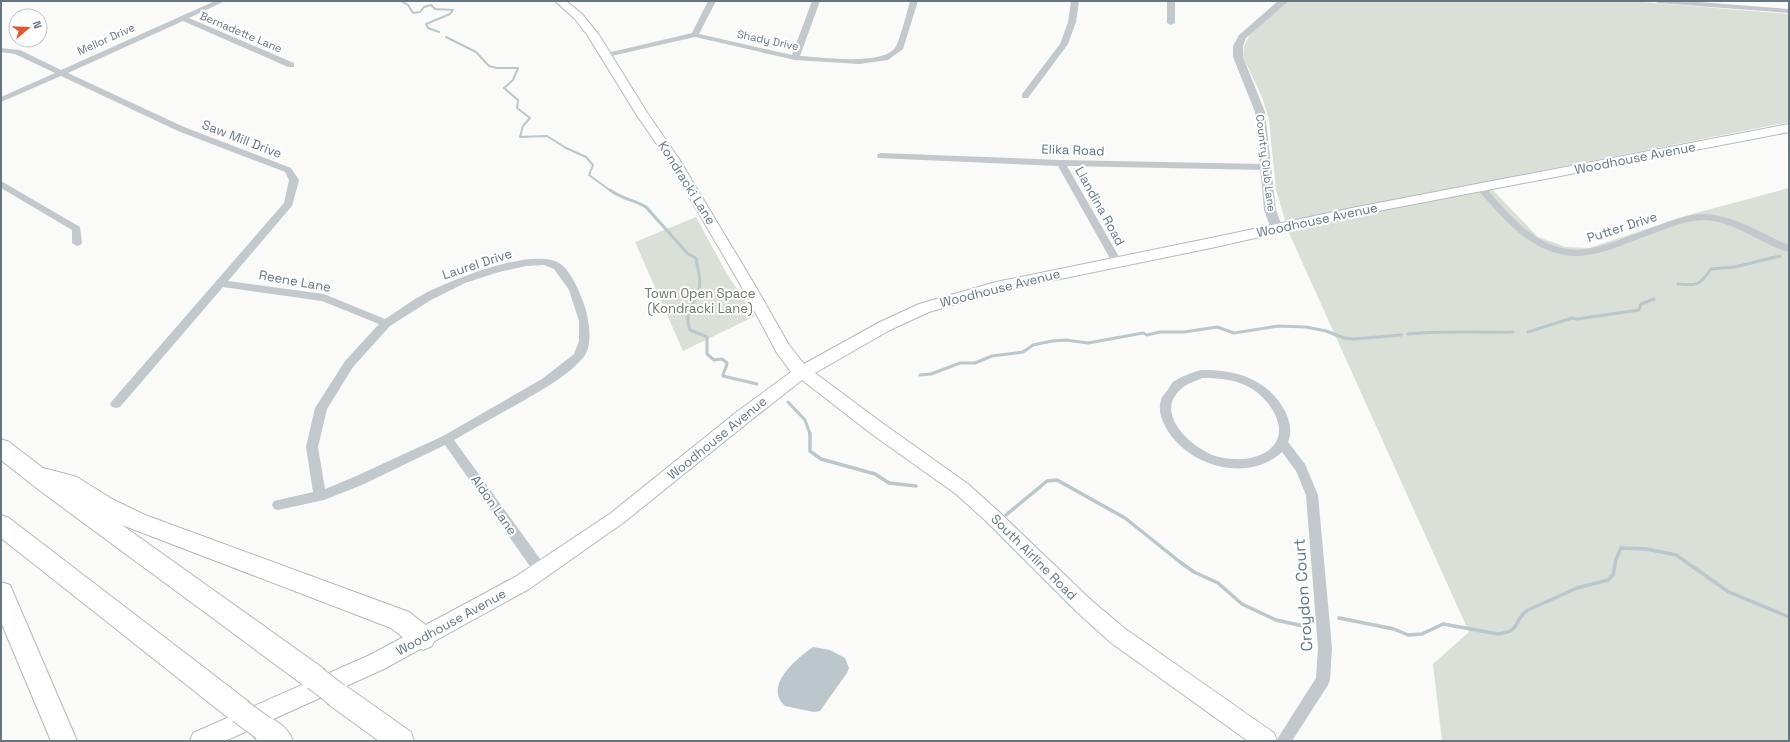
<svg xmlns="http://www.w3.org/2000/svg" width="1790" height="742" font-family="'Space Grotesk',sans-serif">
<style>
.green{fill:#dadfd7}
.water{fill:#bbc7cb}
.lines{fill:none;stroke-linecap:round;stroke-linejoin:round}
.stream-far2{stroke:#bbc7cb;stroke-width:2}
.stream-far1{stroke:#bbc7cb;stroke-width:3}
.stream{stroke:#bbc7cb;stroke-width:3.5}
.secondary-casing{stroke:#b3babf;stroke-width:2}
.motorway-casing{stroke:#b4b9bd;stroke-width:2}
.minor{fill:#c3c8cc;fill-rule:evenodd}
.tertiary{fill:#c3c8cc;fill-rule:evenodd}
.secondary{fill:#fff;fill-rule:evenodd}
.motorway{fill:#fff;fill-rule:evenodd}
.motorway-bridge-casing{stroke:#b4b9bd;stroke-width:26;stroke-linecap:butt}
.motorway-bridge{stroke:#fff;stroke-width:24}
.labels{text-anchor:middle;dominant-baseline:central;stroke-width:4;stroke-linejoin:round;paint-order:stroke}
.far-street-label{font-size:11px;fill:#657683;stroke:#fff}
.street-label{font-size:13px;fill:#657683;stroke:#fff}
.park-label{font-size:13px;fill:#687a64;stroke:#fff}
.near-street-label{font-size:16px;fill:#657683;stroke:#fff}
</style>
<rect width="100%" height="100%" fill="#fafaf8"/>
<path class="green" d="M1289 1H1629L1789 14V122L1485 182 1538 237 1566 247 1589 248 1692 214 1789 188V741H1442L1433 664 1469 632 1289 233 1276 190 1269 120 1262 97 1243 57 1244 46 1250 34Z
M696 217 727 274 755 316 683 351 635 242Z"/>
<path class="water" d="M813 647 830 650 845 658 849 668 847 673 820 711 814 712 785 706C763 686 796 659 813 647Z"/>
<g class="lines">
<path class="stream-far2" d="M401 1 408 5 413 13 420 12 424 7 431 5 435 9 453 10 450 14 426 24 428 28 439 32
M446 37 476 52 489 66 497 68H518L513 80 504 88 518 100 517 108 530 118 523 126 520 137 547 136 566 148 586 157 593 165 589 175 611 191"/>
<path class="stream-far1" d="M610 190C622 199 634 200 646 207L688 254 696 258C697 267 702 281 699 289 695 303 683 313 690 330L707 337V354L714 360 722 359 727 363C727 368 723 371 723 376L757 384
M1678 284C1697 286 1700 285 1711 269L1735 267 1780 256
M1528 332 1572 318 1577 319 1639 310 1641 304 1654 299
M1408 334C1442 330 1478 333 1513 332
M920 375 931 374 960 363H975L992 356 1023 352 1033 345 1052 341 1066 340 1088 343 1143 333 1147 335 1160 332H1184L1217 327 1234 333 1278 326 1306 327 1326 331 1344 338 1354 339 1401 335
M788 402 805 420 810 434"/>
<path class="stream" d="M810 433V451L821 459 875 474 889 483 916 486
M1006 515 1047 481 1057 480 1125 518 1180 562 1194 572 1218 583 1242 604 1276 620 1308 627
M1339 618 1394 629 1408 635 1422 634 1443 624 1498 634C1523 631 1512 620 1528 610L1577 588 1608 580 1613 575 1616 559 1621 548 1647 549 1676 555 1729 592 1789 617"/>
<g class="secondary-casing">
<path id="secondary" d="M555 1H566L582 14 599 35 648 114 679 159 753 282 789 345 804 364 880 322 919 304 996 282 1211 238 1352 208 1789 124V132L1352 216 1211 248 997 292 929 312 890 330 815 373 885 425 968 484 998 511 1091 600 1124 628 1274 733 1277 741H1248L1110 642 1077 612 986 521 956 494 873 435 802 380 746 424 623 523 529 589 384 669 225 741H190L193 733 370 655 515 577 611 513 734 414 791 372 777 353 739 282 667 159 636 114 588 36 574 18Z"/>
</g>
<g class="motorway-casing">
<path id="motorway" d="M1 439 9 442 43 468 77 477 112 499 145 515 409 612 432 630 435 638 432 646 423 650 414 646 391 628 122 525 324 669 328 678 324 687 315 690 306 687 39 490 1 460Z
M1 515 9 518 249 702 253 711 249 720 240 724 231 720 1 538Z
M1 582 10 585 77 741H51L1 622Z
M337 682 346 686 411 732 414 741H379L328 704 324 695 328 686Z
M263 715C277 720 288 727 293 741H258L254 737 250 728 254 719Z"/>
</g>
<path class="minor" d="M215 1H225L189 18 294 63V67H288L183 21 68 73 184 127 291 168 299 180 292 206 228 281 324 294 385 319C398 311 410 301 424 294 449 281 537 244 562 265 573 275 580 293 585 307 589 321 594 347 582 359 566 377 543 389 523 401 500 414 477 427 454 440L546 567 548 571 546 575 541 577 536 575 445 445 362 485 324 500 278 510 274 509 272 505 274 501 313 492 306 447 315 408 345 361 379 324 322 301 223 287 120 407 116 408 112 407 110 404 112 401 284 203 289 180 285 172 178 131 61 76 1 102V97L55 73 15 54 1 52V48L20 50 61 70ZM544 265 554 269 569 290 579 321V341L574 354 542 379 443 436 354 477 325 489 318 447 327 409 353 367 390 326 431 300 465 283 499 272 526 266Z
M708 1H716L699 34 792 55 812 1H820L800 56C821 57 881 66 895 48 899 43 908 9 910 1H918L903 49 888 60 859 64 795 60 695 37 607 57 603 55 607 53 692 33Z
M1071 1H1079L1076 22 1068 44 1028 98H1022V94L1060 44 1068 22Z
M1167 1H1175V23L1171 25 1167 23Z
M1654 1H1686L1789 9V13L1658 3Z
M881 153 1061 160 1265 164 1269 167 1265 170 1067 166 1122 262 1117 265 1112 262 1058 166 878 158 877 156 878 154Z
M1 181 80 227 82 243 80 245 77 246 72 243V230L1 188Z
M1480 184 1483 185C1512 217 1540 255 1587 249 1607 246 1629 236 1648 229 1666 223 1684 214 1704 214 1734 215 1762 234 1789 245V252C1760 244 1735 221 1704 220 1685 220 1667 229 1649 235 1629 242 1609 252 1588 255 1539 263 1506 222 1477 189L1475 187Z
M1201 370C1236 369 1270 380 1286 413 1290 422 1292 433 1288 442L1305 464 1318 495 1332 648 1330 680 1328 685 1292 741H1276L1316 678 1318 648 1306 495 1296 471 1282 452C1247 484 1186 466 1165 426 1161 418 1158 409 1161 400 1162 396 1165 393 1168 390 1169 387 1171 384 1173 382 1180 377 1193 372 1201 370ZM1202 378C1218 378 1233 379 1247 386 1273 399 1297 439 1260 455 1246 461 1226 460 1212 455 1189 445 1154 413 1181 389 1186 384 1196 381 1202 378Z"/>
<path class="tertiary" d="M1278 1H1289L1246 38 1243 46V57L1265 112 1276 210 1283 229 1281 232H1273L1271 229 1264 210 1255 112 1233 57V46L1239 35Z"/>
<use href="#secondary" class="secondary"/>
<use href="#motorway" class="motorway"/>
<g class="motorway-bridge-casing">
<path id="motorway-bridge" d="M315 678 337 695
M240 711 263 728"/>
</g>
<use href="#motorway-bridge" class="motorway-bridge"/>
</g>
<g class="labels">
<g class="far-street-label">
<text transform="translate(241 32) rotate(23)">Bernadette Lane</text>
<text transform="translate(106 39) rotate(-24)">Mellor Drive</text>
<text transform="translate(768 40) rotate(12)">Shady Drive</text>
<text transform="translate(1266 163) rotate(83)">Country Club Lane</text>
</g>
<g class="street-label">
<text transform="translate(242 139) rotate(21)">Saw Mill Drive</text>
<text transform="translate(1073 150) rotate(2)">Elika Road</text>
<text transform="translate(1635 158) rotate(-11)">Woodhouse Avenue</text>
<text transform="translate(687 183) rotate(58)">Kondracki Lane</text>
<text transform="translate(1100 206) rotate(61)">Liandina Road</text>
<text transform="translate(1317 220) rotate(-12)">Woodhouse Avenue</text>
<text transform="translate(1622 227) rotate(-18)">Putter Drive</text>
<text transform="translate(477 264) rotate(-18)">Laurel Drive</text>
<text transform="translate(295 281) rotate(10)">Reene Lane</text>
<text transform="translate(1000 288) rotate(-14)">Woodhouse Avenue</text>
<text transform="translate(717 438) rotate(-39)">Woodhouse Avenue</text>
<text transform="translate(494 505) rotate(55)">Aldon Lane</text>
<text transform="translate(1034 557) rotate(45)">South Airline Road</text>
<text transform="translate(451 622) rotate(-29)">Woodhouse Avenue</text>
</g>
<g class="park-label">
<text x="700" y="293">Town Open Space<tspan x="700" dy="15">(Kondracki Lane)</tspan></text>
</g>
<g class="near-street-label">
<text transform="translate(1303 595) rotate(-94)">Croydon Court</text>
</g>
</g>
<rect width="1790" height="742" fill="none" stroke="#657683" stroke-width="4"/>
<g transform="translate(28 28) rotate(71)"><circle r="19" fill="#ffffff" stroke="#c1c8cd"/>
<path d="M0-3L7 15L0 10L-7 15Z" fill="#e4572e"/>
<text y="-6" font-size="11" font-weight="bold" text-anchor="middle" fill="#657683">N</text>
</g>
</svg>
